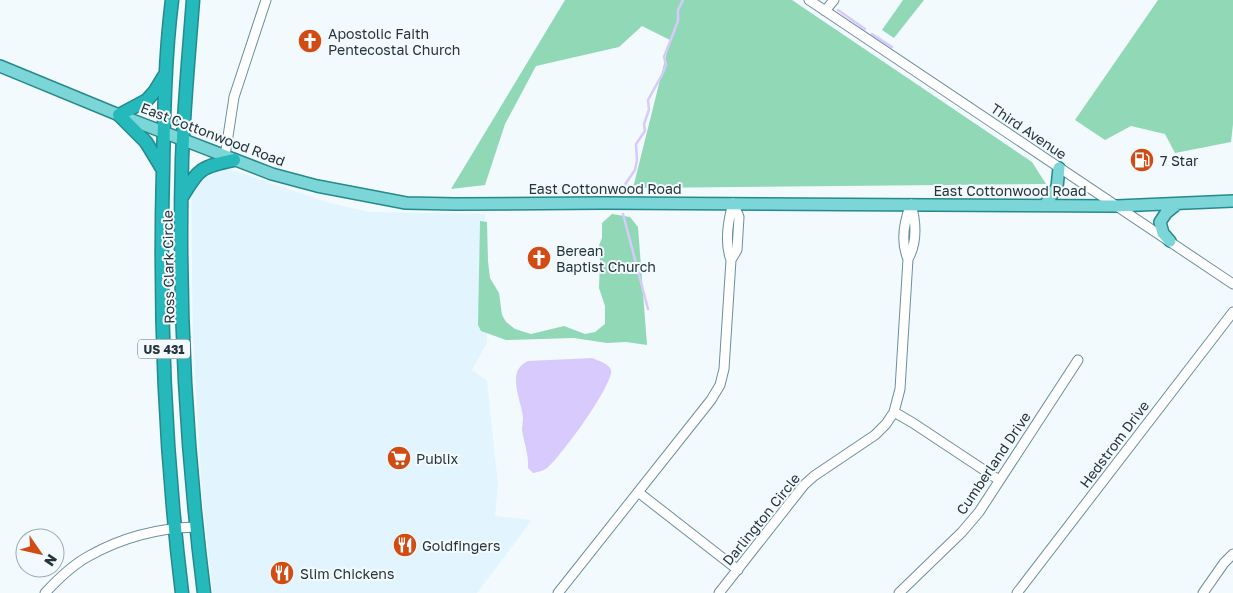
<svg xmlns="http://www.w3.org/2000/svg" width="1233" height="593" font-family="'Golos Text',sans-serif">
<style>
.built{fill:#e2f4fd}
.forest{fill:#90d8b6}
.water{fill:#d8cafc}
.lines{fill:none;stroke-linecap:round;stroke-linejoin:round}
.stream{stroke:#d8cafc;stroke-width:2.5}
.minor-casing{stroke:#6c8e9f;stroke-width:11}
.major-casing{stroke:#258a8e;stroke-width:14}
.highway-casing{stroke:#258a8e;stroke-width:15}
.minor{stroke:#fff;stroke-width:9}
.major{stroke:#7cd5d6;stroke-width:11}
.highway{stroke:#25b9bb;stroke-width:12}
.labels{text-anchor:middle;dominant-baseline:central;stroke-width:4;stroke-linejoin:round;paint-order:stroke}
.shield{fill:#f2fafd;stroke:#636f75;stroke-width:1}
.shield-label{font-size:12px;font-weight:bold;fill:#26343b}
.poi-label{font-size:14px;fill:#26343b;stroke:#f2fafd;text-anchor:start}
.street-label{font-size:14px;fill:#26343b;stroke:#f2fafd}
</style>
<rect width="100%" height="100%" fill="#f2fafd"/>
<path class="built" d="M223 167 330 203 369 212 485 214 487 343 472 370 487 381 498 485 495 516 532 520 477 593H213L202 493 193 339 191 192 204 174Z"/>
<path class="forest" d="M565 0H792L1032 162 1046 184 633 188 670 40 642 26 619 47 536 66 505 124 485 185 451 189Z
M903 0H924L894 38 882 30Z
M1158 0H1233V124L1231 142 1175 153 1165 134 1131 126 1105 140 1075 120Z
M612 214 630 217 638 227 647 345 626 342 607 343 574 338 506 340 481 331 478 325 480 221 487 222 488 261 490 278 499 293 502 315 506 322 515 329 531 334 564 326 585 334 595 332 605 324V306L599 288 600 259 598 248 602 238V223Z"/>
<path class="water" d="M592 358C599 361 608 363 611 370 614 384 560 458 547 468 543 471 538 472 533 473L528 468C529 455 524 443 522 430 522 426 523 422 523 418 522 401 505 371 528 361Z"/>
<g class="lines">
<path class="stream" d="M838 10 865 29
M872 34 892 47
M624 186 635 170 637 160 636 144 645 131 644 124 649 110 648 100 663 73 666 64 664 57 678 21V10L683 0
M623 214 648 309"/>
<g class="minor-casing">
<path id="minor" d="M809 0 1233 284
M825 11 834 0
M225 156 234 97 266 0
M908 259C900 241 904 222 911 204
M731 260 737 250 739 217 733 203
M894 412 913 423 999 480
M638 492 738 570
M45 593C58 579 72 565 89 556 121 538 159 528 196 527
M558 593 711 400 720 385 724 369 731 260C724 242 728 221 733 203
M719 593 804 485 814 476 875 435 886 424 894 412 900 389 908 259C917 243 916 222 911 204
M899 593 962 532 979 512 1078 360
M1017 593 1233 312
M1203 593 1224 563 1233 554"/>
</g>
<g class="major-casing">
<path id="major" d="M0 66 119 115 272 174 317 186 406 203 456 204 603 203 1117 206 1233 201
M1045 205 1057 187 1059 168
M1170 241 1163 233 1160 222 1166 213 1177 204"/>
</g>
<g class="highway-casing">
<path id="highway" d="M172 0C165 56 164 114 163 170 159 311 165 453 182 593
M193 0C189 53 184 106 182 159 178 303 186 449 204 593
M163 170 146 142 119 115 147 100 155 91 166 73
M182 197C199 168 201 167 234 160"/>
</g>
<use href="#minor" class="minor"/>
<use href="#major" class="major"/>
<use href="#highway" class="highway"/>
</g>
<defs>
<g id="church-disc" transform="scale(1.25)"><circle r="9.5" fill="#d14b13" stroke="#f2fafd"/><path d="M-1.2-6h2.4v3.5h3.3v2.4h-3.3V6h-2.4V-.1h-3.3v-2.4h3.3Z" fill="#fff"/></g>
<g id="fuel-disc" transform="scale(1.25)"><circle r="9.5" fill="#d14b13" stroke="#f2fafd"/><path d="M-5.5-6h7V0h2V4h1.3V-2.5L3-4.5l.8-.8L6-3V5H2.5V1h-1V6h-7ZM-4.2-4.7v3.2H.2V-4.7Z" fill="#fff"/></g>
<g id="supermarket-disc" transform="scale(1.25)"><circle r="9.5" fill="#d14b13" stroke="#f2fafd"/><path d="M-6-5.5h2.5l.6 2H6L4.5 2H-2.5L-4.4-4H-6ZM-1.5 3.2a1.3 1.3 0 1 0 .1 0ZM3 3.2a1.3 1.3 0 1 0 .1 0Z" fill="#fff"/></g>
<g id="restaurant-disc" transform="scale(1.25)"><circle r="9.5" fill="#d14b13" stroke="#f2fafd"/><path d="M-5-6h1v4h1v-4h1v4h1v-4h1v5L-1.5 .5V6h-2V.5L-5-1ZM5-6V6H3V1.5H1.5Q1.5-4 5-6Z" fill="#fff"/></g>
</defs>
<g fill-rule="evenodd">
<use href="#church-disc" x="310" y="41"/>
<use href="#fuel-disc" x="1142" y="160"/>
<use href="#church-disc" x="539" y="258"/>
<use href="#supermarket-disc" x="399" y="458"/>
<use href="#restaurant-disc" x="405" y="545"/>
<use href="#restaurant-disc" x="282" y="573"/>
</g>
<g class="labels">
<rect class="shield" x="138" y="339.5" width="52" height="19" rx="4"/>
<g class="shield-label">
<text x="164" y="349">US 431</text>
</g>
<g class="poi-label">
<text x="328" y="33">Apostolic Faith<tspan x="328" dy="16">Pentecostal Church</tspan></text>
<text x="1160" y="160">7 Star</text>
<text x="556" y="250">Berean<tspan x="556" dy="16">Baptist Church</tspan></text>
<text x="416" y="458">Publix</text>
<text x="422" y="545">Goldfingers</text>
<text x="300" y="573">Slim Chickens</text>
</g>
<g class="street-label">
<text transform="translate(1029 131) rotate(34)">Third Avenue</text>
<text transform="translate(213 134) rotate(21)">East Cottonwood Road</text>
<text x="605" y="188">East Cottonwood Road</text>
<text x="1010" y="190">East Cottonwood Road</text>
<text transform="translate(168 267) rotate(-91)">Ross Clark Circle</text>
<text transform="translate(1114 444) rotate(-53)">Hedstrom Drive</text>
<text transform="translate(993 463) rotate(-56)">Cumberland Drive</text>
<text transform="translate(761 519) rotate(-51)">Darlington Circle</text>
</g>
</g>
<g transform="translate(40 553) rotate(124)"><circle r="24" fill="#f2fafd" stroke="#a0abaf"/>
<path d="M0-4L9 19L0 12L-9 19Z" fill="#d14b13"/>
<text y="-8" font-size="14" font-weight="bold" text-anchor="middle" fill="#26343b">N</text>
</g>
</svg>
